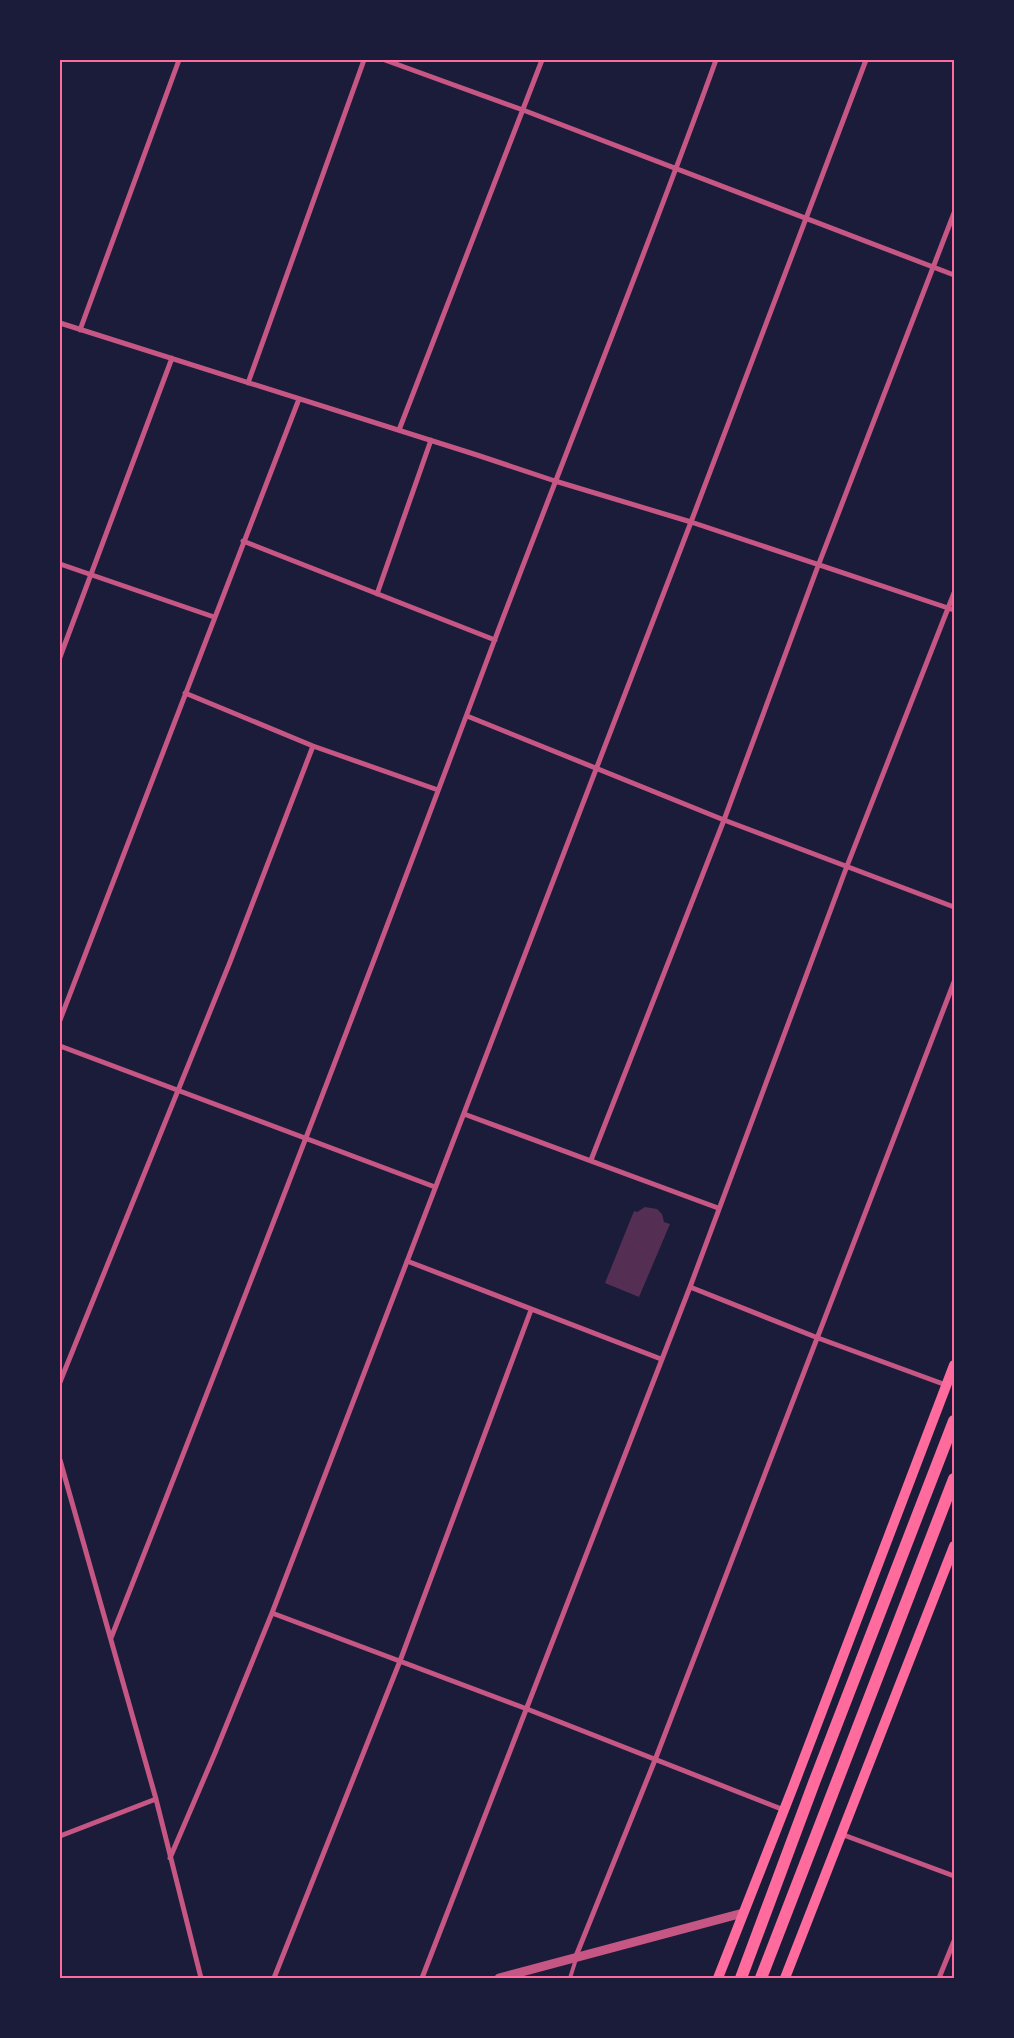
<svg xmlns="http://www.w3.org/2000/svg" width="1014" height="2038" font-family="Signika,sans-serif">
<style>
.building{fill:#542f53}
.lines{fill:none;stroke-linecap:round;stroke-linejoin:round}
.service{stroke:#c65784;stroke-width:4}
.minor{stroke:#c65784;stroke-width:5}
.tertiary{stroke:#c65784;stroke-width:9}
.secondary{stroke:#ff6b9d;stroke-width:10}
.trunk{stroke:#ff6b9d;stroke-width:12}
.neatline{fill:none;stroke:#ff6b9d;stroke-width:2}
</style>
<rect width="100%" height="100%" fill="#1b1b3a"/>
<path class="building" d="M645 1207 657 1209 662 1214 664 1222 670 1224 639 1297 605 1283 634 1211 637 1212Z"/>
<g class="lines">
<path class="service" d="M570 1978 576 1959"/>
<path class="minor" d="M385 60 523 110 954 275
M60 323 477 455 555 481 691 522 954 610
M80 330 179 60
M248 383 364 60
M399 430 542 60
M243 541 495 640
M60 564 214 617
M377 594 431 440
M60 657 172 358
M185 693 313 746 438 790
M467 716 724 820 954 907
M60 1020 299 399
M60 1046 435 1187
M464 1114 718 1208
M591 1160 724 820 818 566 954 213
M407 1261 661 1359
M690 1287 818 1338 946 1385
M60 1382 230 962 313 746
M60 1460 156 1799 201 1978
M272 1613 527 1709 784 1810
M111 1638C242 1306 370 974 495 639 568 446 646 254 716 60
M841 1834 954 1876
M60 1836 156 1799
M170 1858 215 1753 272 1613 691 522 866 60
M576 1956 655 1760 954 982
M274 1978 400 1661 531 1310
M422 1978 690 1287 847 866 954 593
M939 1978 954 1941"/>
<path class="tertiary" d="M499 1978 743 1913"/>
<path class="secondary" d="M718 1978 793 1787 954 1365
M785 1978 954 1546"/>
<path class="trunk" d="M741 1978 815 1780 954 1421
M761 1978 954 1479"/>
</g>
<rect width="1014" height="2038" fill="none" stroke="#1b1b3a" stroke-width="122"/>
<rect x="61" y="61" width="892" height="1916" class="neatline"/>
</svg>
